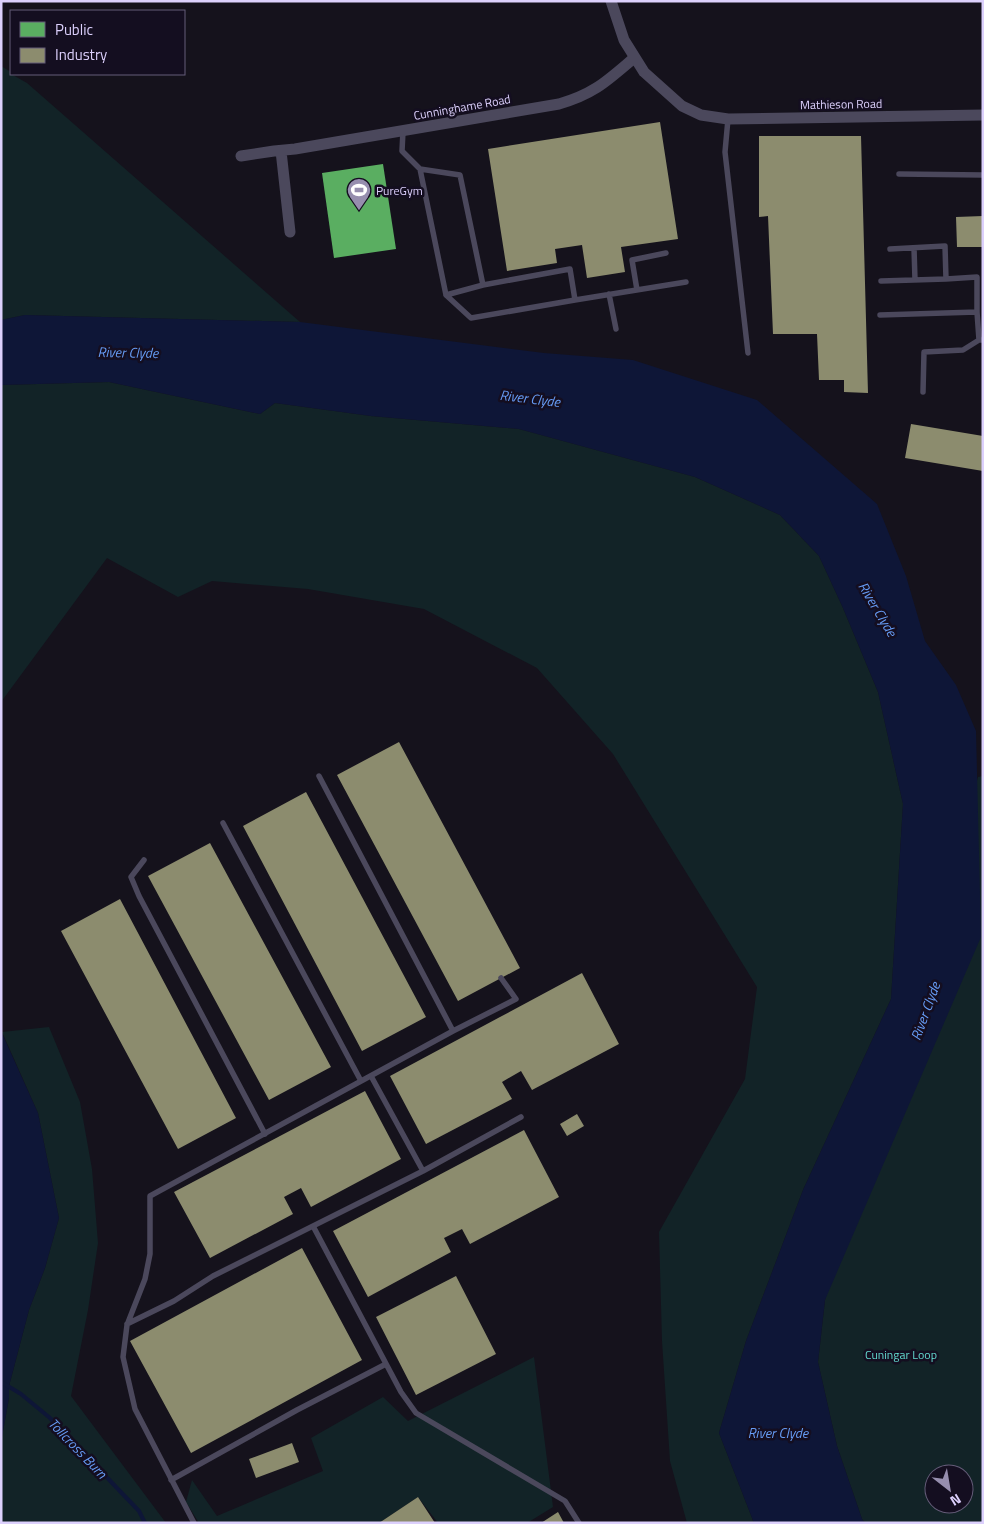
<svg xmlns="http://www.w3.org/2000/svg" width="984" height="1524" font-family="'Titillium Web',sans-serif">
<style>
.green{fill:#122327;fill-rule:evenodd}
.water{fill:#0e1637}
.public{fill:#5aae61}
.industry{fill:#8c8c6e}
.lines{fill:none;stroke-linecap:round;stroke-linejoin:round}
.stream{stroke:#0e1637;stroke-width:4}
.service{stroke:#4b485c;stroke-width:5.5}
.minor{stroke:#4b485c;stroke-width:11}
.labels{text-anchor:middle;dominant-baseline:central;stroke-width:5;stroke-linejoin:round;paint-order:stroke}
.street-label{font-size:12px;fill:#dcd0fc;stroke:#140e20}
.poi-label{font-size:12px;fill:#dcd0fc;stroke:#140e20;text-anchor:start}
.park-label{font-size:12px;fill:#62d6cc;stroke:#140e20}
.water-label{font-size:14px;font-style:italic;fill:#669bf4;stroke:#140e20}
</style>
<rect width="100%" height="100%" fill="#15121c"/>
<path class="green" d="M1 66 11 72V74L27 83 300 322 25 315 1 320Z
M109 382 260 414 275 403 371 416 519 429 695 477 780 515 819 556 843 608 878 692 903 804 891 999 803 1190 746 1341 719 1433 754 1523H687L670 1461 662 1341 659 1232 745 1079 757 987 613 754 537 668 424 609 308 589 212 581 178 597 107 558 1 702V385Z
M983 776V1523H865L862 1519 837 1446 818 1362 825 1300 978 777ZM934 1474H964V1504H934Z
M49 1027 80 1102 92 1169 98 1243 88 1310 71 1396 166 1523H1V1442L9 1398V1386L29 1310 45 1268 59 1218 38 1113 2 1032Z
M534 1357 553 1507 527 1523H438L418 1497 379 1523H199L186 1502 192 1480 217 1516 323 1471 311 1438 383 1397 408 1421Z"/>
<path class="water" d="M25 315 300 322 544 353 633 360 757 400 877 504 906 576 925 641 956 685 976 731 981 937 825 1300 818 1362 837 1446 862 1519 865 1523H754L719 1433 746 1341 803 1190 891 999 903 804 878 692 843 608 819 556 780 515 695 477 519 429 371 416 275 403 260 414 109 382 1 385V320Z
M1 1031 38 1113 59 1218 45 1268 29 1310 9 1386V1398L1 1442Z"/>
<path class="public" d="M383 164 396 249 334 258 322 173Z"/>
<path class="industry" d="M660 122 678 239 621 247 625 272 587 278 582 245 555 249 557 263 507 271 488 149Z
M759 136H861L868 393 844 392V380H819L817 334H773L768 216 759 217Z
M983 216V247H957L956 217Z
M911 424 983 436V471L905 458Z
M399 742 520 968 458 1001 337 775Z
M306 792 426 1017 362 1051 243 826Z
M210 843 331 1067 269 1100 148 876Z
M120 899 236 1118 178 1149 61 931Z
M582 973 619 1044 532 1090 521 1071 502 1082 512 1099 426 1144 390 1076Z
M365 1091 401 1159 311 1207 301 1188 284 1197 293 1214 210 1258 174 1192Z
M577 1114 584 1126 567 1136 560 1124Z
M524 1130 559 1197 470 1244 462 1229 444 1238 451 1252 368 1297 333 1231Z
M302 1248 362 1360 191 1453 130 1341Z
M456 1276 496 1354 416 1395 376 1317Z
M292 1443 299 1462 256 1478 249 1459Z
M418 1497 435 1523H379Z
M558 1512 564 1523H541Z"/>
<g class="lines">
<path class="stream" d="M1 1382 21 1394 50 1418 139 1511 145 1523"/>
<path class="service" d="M728 119 725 152 748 353
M403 131 402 151 420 169 460 175 483 285 570 269 575 300 686 282
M420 169 446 295 483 285
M899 174 983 175
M914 248 915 280
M890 249 945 246 946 279 977 277V312
M881 281 946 279
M637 290 632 260 666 253
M609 294 616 329
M446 295 471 318 575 300
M880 315 977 312 979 340H983
M923 392 924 352 963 350 979 340
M319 776 453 1031
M223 823 361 1081
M144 860 131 877 139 896 265 1134
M371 1076 423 1171
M313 1226 401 1392 416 1413 565 1501 579 1523
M127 1324 174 1301 213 1276 423 1171 521 1117
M171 1480 297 1410 386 1364
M194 1523 135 1409 123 1357 127 1325 145 1279 150 1254V1196L453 1031 516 999 501 978"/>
<path class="minor" d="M611 1 624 40 644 72 682 106 701 115 728 119 983 115
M281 151 290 232
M241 156 274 151 295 149 559 104C594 94 607 81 634 58"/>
</g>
<defs>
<g id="stadium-pin" transform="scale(1.25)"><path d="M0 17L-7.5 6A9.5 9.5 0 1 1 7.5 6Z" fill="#968eae" stroke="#140e20"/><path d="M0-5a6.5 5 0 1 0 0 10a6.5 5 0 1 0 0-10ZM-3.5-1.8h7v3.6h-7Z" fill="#fff"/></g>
</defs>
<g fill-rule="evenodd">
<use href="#stadium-pin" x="359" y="190"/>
</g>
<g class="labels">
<g class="street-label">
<text transform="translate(841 104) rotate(-1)">Mathieson Road</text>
<text transform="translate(462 107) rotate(-10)">Cunninghame Road</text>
</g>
<g class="poi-label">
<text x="376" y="190">PureGym</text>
</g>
<g class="park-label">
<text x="901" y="1354">Cuningar Loop</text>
</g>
<g class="water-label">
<text transform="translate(128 352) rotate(1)">River Clyde</text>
<text transform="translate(530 398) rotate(7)">River Clyde</text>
<text transform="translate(878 609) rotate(59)">River Clyde</text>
<text transform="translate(925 1011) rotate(-70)">River Clyde</text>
<text x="778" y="1432">River Clyde</text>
<text transform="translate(78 1448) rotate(46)">Tollcross Burn</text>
</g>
</g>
<rect width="984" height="1524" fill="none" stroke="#dcd0fc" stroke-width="5"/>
<rect x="10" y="10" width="175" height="65" fill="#140e20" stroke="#645c78"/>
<rect x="20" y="22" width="25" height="15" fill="#5aae61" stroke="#645c78"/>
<text x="55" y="35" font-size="15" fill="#dcd0fc">Public</text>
<rect x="20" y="48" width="25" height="15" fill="#8c8c6e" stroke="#645c78"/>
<text x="55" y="60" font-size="15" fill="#dcd0fc">Industry</text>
<g transform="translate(949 1489) rotate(149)"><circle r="24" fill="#140e20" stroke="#645c78"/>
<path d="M0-4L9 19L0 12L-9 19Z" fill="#968eae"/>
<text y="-8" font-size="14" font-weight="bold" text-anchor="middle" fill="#dcd0fc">N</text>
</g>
</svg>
